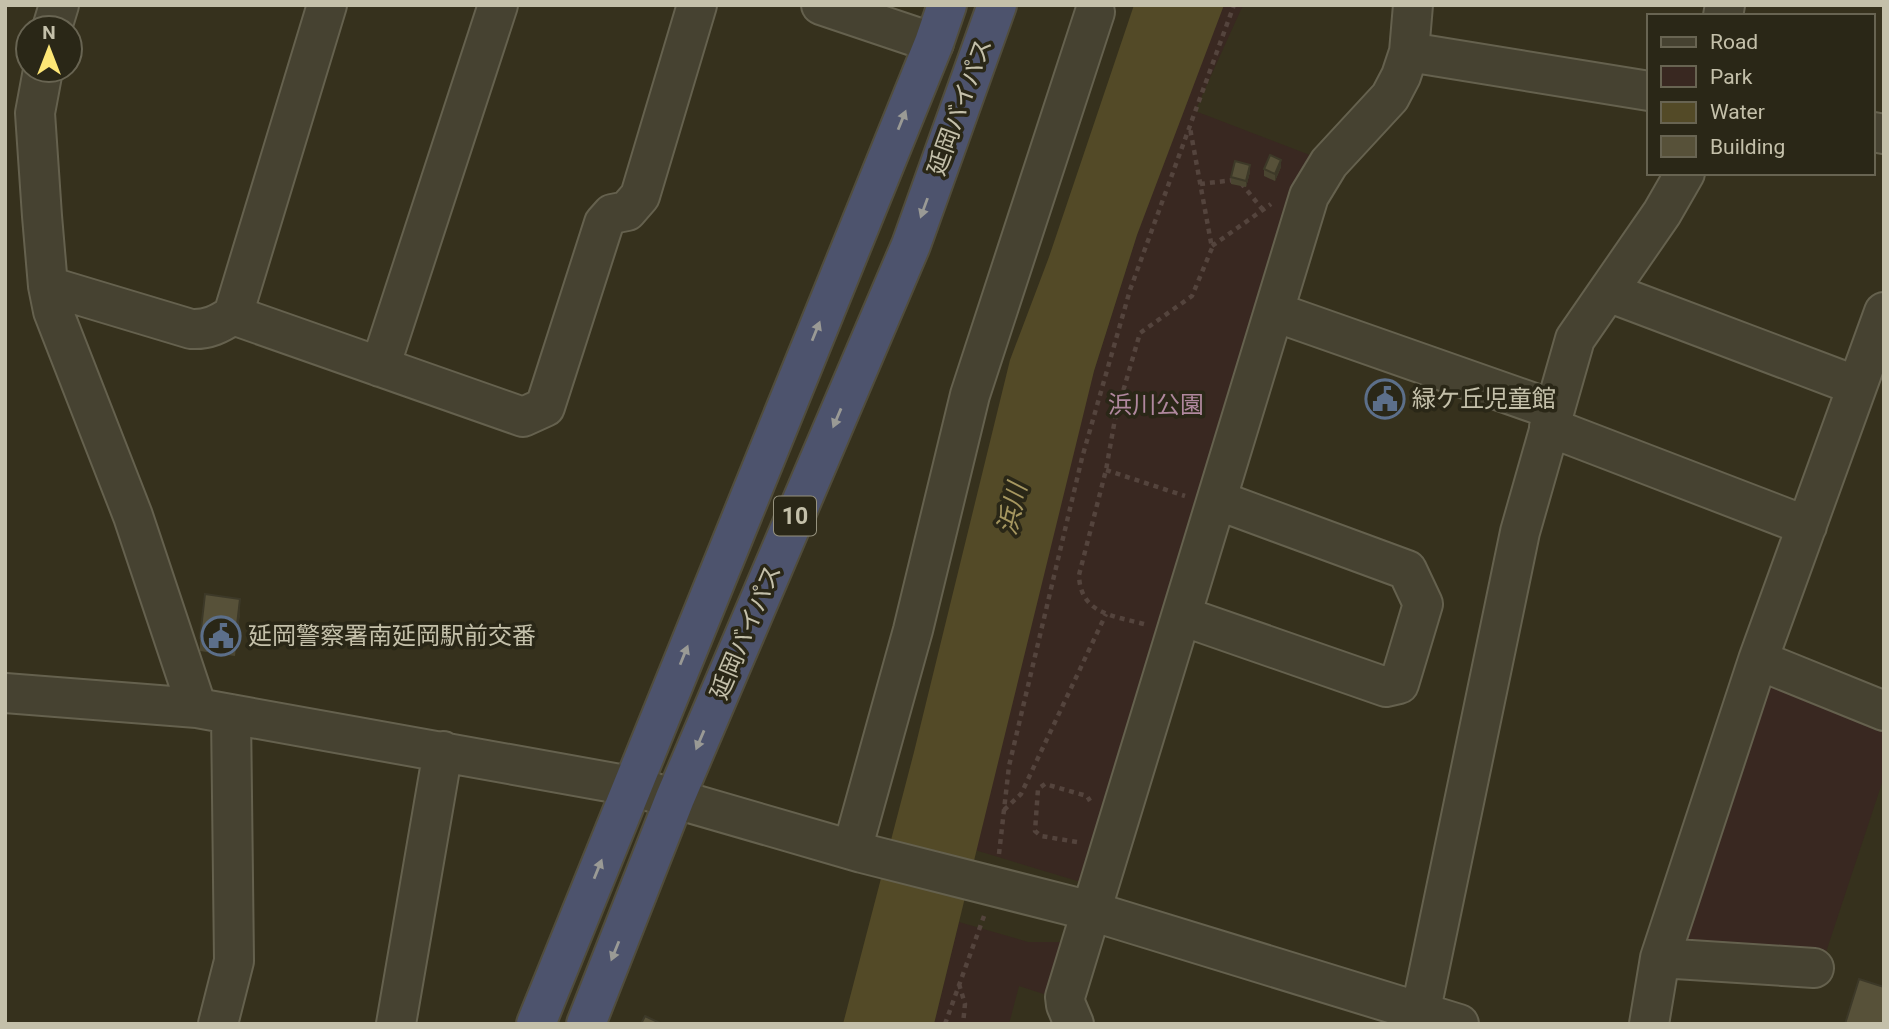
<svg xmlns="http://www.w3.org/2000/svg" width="1889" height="1029" font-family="Roboto,'Noto Sans JP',sans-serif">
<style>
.green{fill:#392821}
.water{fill:#534a27}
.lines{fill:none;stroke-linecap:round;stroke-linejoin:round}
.minor-casing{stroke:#65614e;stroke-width:42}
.highway-casing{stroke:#514d3c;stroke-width:42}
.path{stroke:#54443d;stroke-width:4.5;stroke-dasharray:5 5;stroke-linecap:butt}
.minor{stroke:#464231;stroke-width:38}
.highway{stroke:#4d536d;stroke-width:38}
.wall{fill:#4b4631}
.shaded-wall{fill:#3d3928}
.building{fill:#575139;stroke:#3d3928;stroke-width:2}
.oneway{fill:#9a9a95}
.labels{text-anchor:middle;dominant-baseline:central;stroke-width:7;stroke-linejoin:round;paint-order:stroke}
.shield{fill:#2a2717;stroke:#96927e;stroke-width:2}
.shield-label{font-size:23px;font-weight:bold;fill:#c4c0aa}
.street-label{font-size:24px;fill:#c4c0aa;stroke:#2a2717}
.poi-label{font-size:24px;fill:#c4c0aa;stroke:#2a2717;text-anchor:start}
.park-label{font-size:24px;fill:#b0889e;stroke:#2a2717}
.water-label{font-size:26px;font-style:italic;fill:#a69760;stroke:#2a2717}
</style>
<rect width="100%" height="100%" fill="#36311d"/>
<path class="green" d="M1220 5H1243L1195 111 1315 157 1084 883 975 850 1089 387 1141 222Z
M1763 683 1884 729V777L1825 955 1680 946Z
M959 922 1028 942H1068L1056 998 1019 986 1009 1024H934Z"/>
<path class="water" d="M1134 5H1224L1137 235 1094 371 934 1024H843L914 752 1010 360 1049 257Z"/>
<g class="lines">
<g class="minor-casing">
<path id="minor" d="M821 5 934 43
M1723 16 1725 5
M52 28 59 5
M1409 52 1649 91
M43 70 35 113 42 216 48 286 53 311 133 516 197 708
M1873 132 1884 134
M48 286 191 329C208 330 219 324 233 315L327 5
M1608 292 1857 386
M1275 312 1554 410
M233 315 523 417 545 407 604 223 612 214 627 211 640 196 697 5
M380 367 498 5
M1549 427 1807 526
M1182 616 1386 687 1399 684 1423 604 1407 570 1217 500
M1758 660 1884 711
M5 693 197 708 631 786 862 853 1091 911 1459 1024
M852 850 913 630 970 395 1095 12
M1660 958 1814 968
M218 1024 234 961 231 714
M396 1024 443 751
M1074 1024 1066 1005 1065 997 1309 196 1329 163 1390 97 1401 76 1409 52 1413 5
M1418 1024 1520 532 1575 339 1662 213 1685 173
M1649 1024 1660 958 1758 660 1884 312"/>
</g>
<g class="highway-casing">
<path id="highway" d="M536 1024 934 43 947 5
M586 1024 675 798 911 245 997 5"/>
</g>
<path class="path" d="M1241 183 1263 210
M1200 184 1234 180
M1212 246 1271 204
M1106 470 1185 496
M1144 624C1114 616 1080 614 1079 575L1106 470 1115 419 1140 333 1192 296 1212 248 1190 128
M1004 810 1021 794 1106 614
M1077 842 1041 836 1035 831 1038 789 1045 784 1087 796 1090 801
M999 854 1009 766 1082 458 1130 290 1234 5
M959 984 965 1004 963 1024
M945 1024 984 916"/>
<use href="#minor" class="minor"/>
<use href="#highway" class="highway"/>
</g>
<path class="wall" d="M1281 167 1275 181 1264 176V169Z
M1250 172 1246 187 1231 184V177Z
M240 612 235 656 200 651V638Z"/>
<path class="shaded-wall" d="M1281 160V167L1275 181V174Z
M1250 165V172L1246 187V181Z
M240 599V612L235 656V642Z"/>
<path class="building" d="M1270 155 1281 160 1275 174 1264 169Z
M1235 161 1250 165 1246 181 1231 177Z
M205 594 240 599 235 642 200 638Z
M1859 979 1884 987V1024H1845Z
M645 1016 662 1024H641Z"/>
<defs><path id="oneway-solid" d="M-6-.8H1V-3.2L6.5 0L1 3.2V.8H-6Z" transform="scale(1.75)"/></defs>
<g class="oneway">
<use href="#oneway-solid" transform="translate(902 120) rotate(-68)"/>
<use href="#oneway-solid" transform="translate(924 208) rotate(110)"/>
<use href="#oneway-solid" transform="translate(816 331) rotate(-68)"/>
<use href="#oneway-solid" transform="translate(837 418) rotate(113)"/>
<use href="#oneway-solid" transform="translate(684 655) rotate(-68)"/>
<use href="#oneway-solid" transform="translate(700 740) rotate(113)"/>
<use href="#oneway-solid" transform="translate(598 869) rotate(-68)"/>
<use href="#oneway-solid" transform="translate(615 951) rotate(112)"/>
</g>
<defs>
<g id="civic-ring" transform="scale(2.0125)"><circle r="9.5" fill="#2a2717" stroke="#5c6f8a" stroke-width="1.5"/><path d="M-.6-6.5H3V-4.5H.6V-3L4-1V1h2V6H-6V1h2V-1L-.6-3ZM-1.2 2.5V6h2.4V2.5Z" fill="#5c6f8a"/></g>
</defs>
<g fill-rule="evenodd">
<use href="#civic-ring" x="1385" y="399"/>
<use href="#civic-ring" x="221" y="636"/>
</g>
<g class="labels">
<rect class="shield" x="774" y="496.5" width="42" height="39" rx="5"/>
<g class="shield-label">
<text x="795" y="516">10</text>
</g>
<g class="street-label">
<text transform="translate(960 107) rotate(-70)">延岡バイパス</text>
<text transform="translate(746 632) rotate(-67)">延岡バイパス</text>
</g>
<g class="poi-label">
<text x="1412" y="399">緑ケ丘児童館</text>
<text x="248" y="636">延岡警察署南延岡駅前交番</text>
</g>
<g class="park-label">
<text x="1156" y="405">浜川公園</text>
</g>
<g class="water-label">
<text transform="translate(1012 509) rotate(-77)">浜川</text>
</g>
</g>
<rect width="1889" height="1029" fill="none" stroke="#c4c0aa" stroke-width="14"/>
<rect x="1647" y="14" width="228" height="161" fill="#2a2717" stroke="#686452" stroke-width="2"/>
<rect x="1661" y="37" width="35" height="10" fill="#464231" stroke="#686452" stroke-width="2"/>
<text x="1710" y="49" font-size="21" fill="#c4c0aa">Road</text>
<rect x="1661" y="66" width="35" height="21" fill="#392821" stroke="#686452" stroke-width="2"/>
<text x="1710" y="84" font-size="21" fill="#c4c0aa">Park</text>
<rect x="1661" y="102" width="35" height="21" fill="#534a27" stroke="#686452" stroke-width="2"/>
<text x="1710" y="119" font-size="21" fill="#c4c0aa">Water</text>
<rect x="1661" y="136" width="35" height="21" fill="#575139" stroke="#686452" stroke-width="2"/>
<text x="1710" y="154" font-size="21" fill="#c4c0aa">Building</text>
<g transform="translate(49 49)"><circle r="33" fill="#2a2717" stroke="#686452" stroke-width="2"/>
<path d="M0-5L12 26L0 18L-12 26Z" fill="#fde676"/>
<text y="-10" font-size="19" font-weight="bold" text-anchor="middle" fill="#c4c0aa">N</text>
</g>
</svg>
